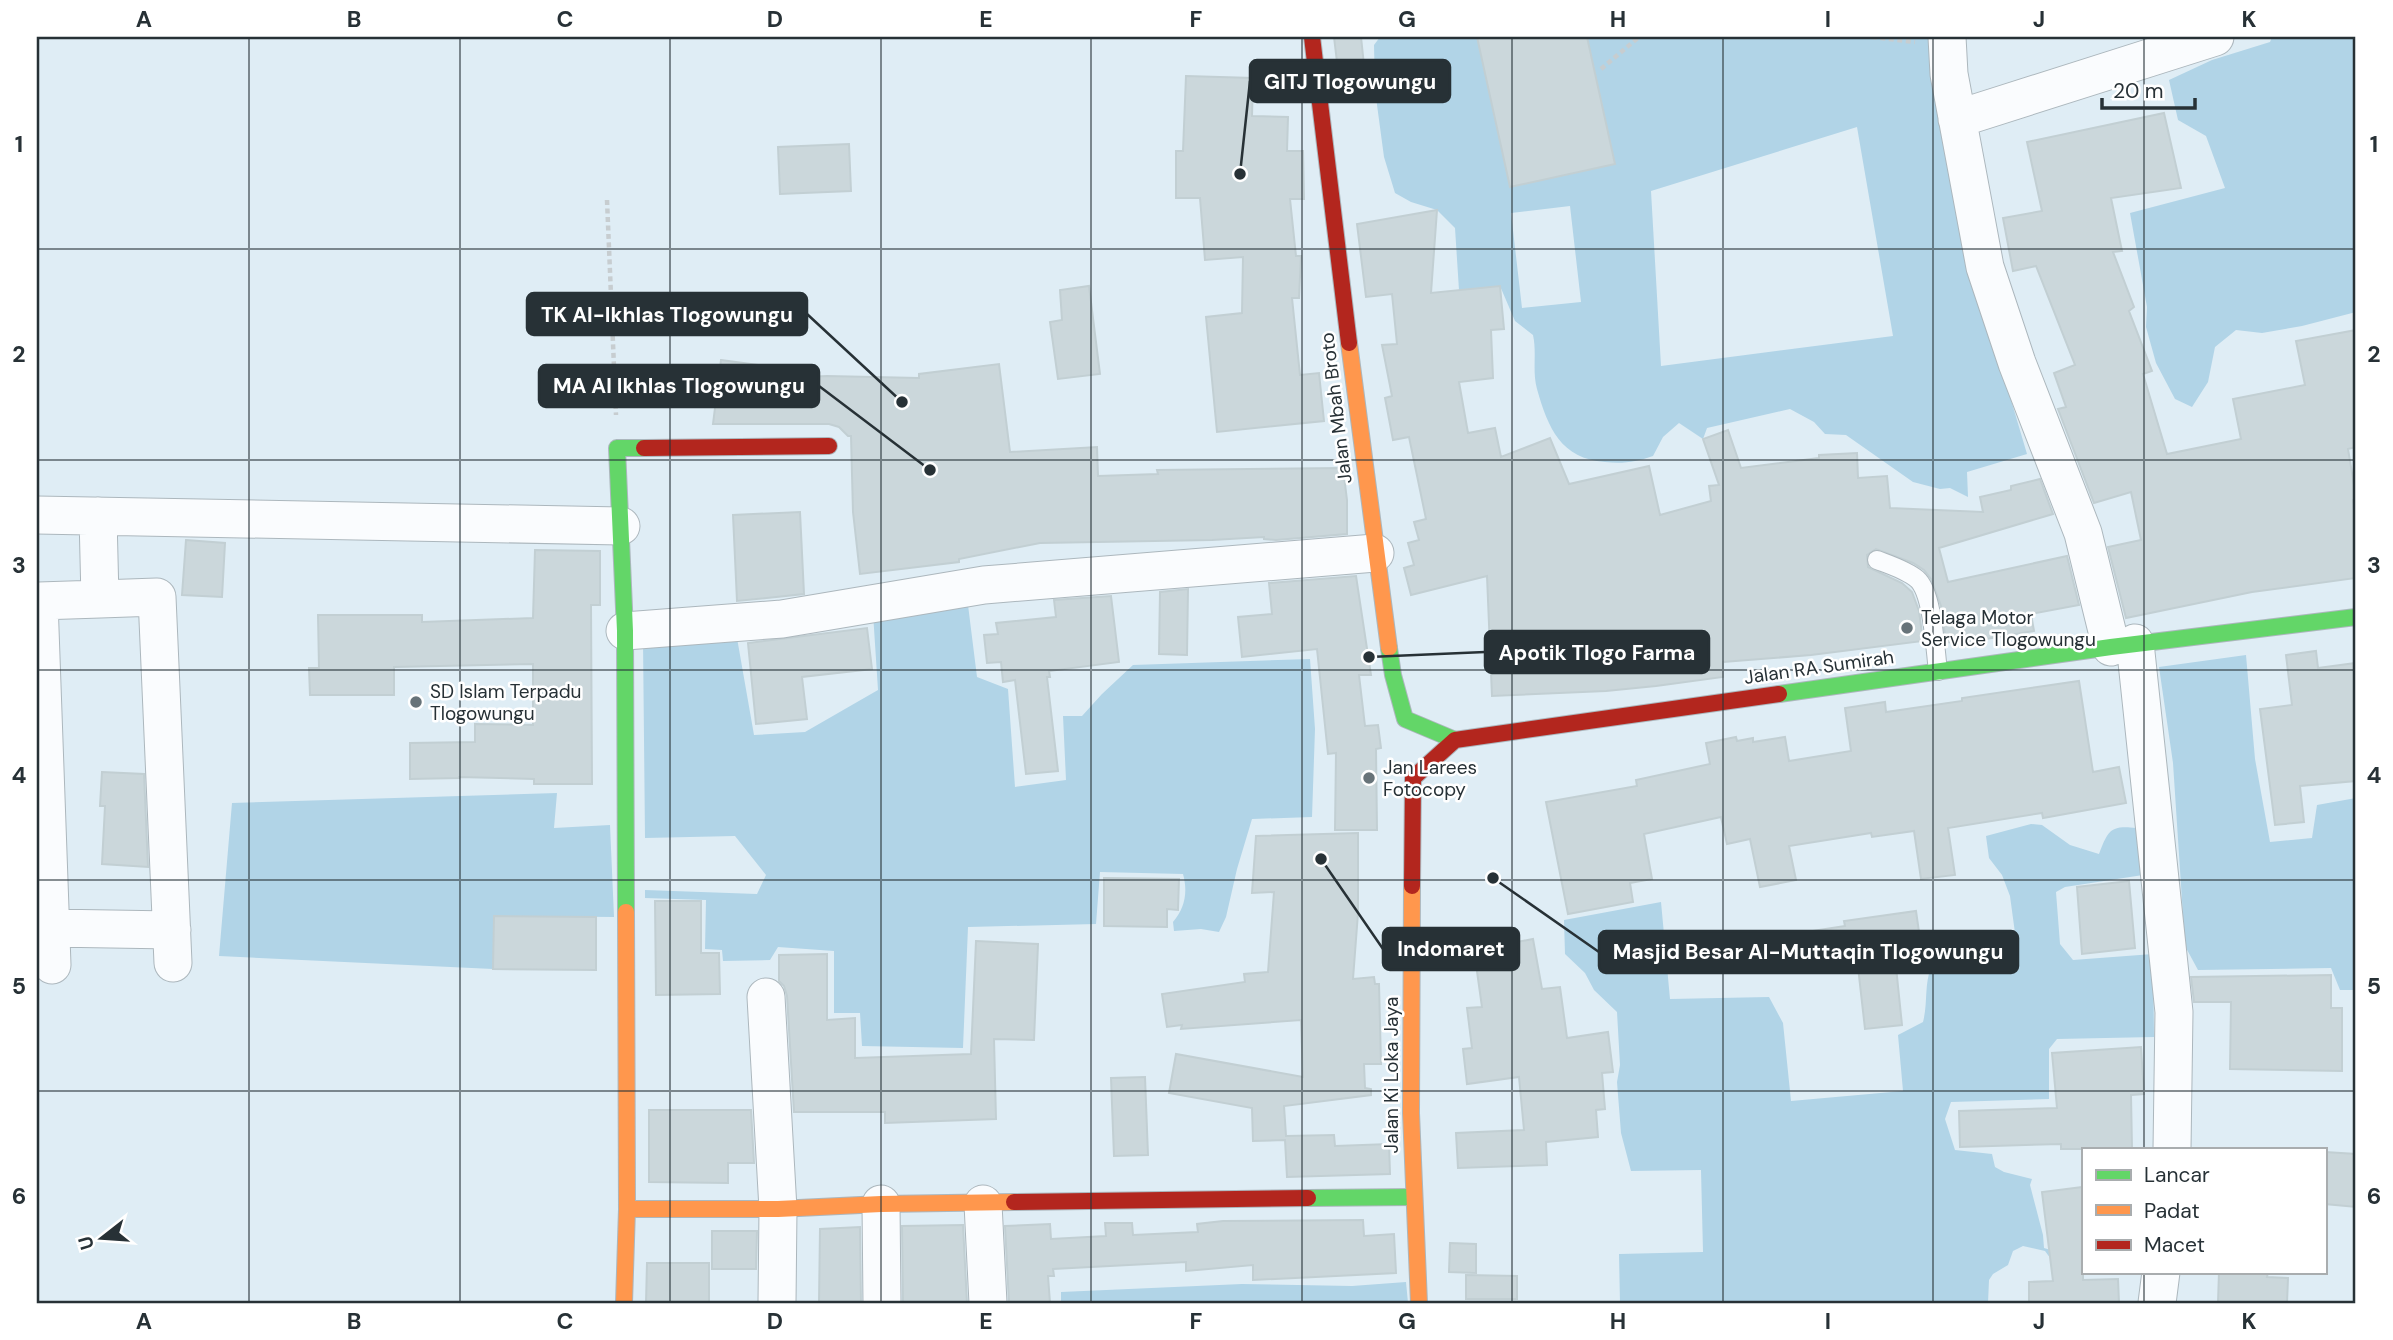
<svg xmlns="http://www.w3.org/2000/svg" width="2393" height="1340" font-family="'DM Sans',sans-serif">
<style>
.green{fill:#b1d4e7;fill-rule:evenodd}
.building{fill:#cbd7db;stroke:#c2cfd3;stroke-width:2}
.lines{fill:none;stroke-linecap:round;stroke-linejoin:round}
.lane-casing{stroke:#acb7bd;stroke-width:20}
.street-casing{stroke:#acb7bd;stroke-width:39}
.fast-casing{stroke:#acb7bd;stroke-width:18}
.slow-casing{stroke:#acb7bd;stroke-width:18}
.jam-casing{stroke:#acb7bd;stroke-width:18}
.path{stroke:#c7cdd0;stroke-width:4.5;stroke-dasharray:5 3.5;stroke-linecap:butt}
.lane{stroke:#fafcfe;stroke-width:18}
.street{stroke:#fafcfe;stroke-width:37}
.fast{stroke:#63d668;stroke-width:16}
.slow{stroke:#ff974d;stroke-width:16}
.jam{stroke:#b3261e;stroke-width:16}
.grid{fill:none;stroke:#273136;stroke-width:2;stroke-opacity:0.55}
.poi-dot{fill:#677379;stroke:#fff;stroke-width:2.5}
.labels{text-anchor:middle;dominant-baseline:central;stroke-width:5;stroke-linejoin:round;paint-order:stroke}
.street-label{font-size:19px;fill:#273136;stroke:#fff}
.poi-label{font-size:19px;fill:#273136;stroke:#fff;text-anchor:start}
.leader{fill:none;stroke:#273136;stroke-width:2.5}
.callout-dot{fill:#273136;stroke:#fff;stroke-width:2.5}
.callout{fill:#273136;stroke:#273136;stroke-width:2.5}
.callout-label{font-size:21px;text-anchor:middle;font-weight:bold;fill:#fff}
.neatline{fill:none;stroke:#273136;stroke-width:2.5}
.grid-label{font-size:23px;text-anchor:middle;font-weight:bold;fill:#273136}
</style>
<rect width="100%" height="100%" fill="#dfedf5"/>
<path class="green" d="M1380 37H1937L1998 356 2027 454 1967 472 1968 497 1950 488 1940 489 1913 482 1846 435 1825 434 1814 422 1790 409 1707 428 1703 439 1679 423 1663 437 1653 456C1636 462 1623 464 1605 462 1561 459 1548 428 1537 389 1532 371 1537 353 1533 335L1515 321 1500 286 1459 290 1455 228 1437 210 1411 202 1395 193 1384 157 1375 90 1374 45ZM1857 127 1893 336 1661 366 1651 191ZM1570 206 1581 302 1522 308 1511 213Z
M2272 37H2356V312L2302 326 2262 333 2236 330 2215 347 2208 382 2192 407 2175 399 2156 363 2146 327 2147 307 2130 213 2225 188 2206 136 2178 120 2169 80 2212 60 2270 42Z
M967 597 977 677 1008 689 1015 787 1066 780 1063 716H1082L1102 694 1133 665 1310 659 1315 729 1312 817 1252 819 1237 869 1226 917 1219 932 1201 929 1174 931 1173 922C1185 908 1188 892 1183 874L1100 872 1096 924 968 927 963 1048 862 1046 860 1013H834V951L778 947 770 960 723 961 722 950 705 949 706 900 645 898V890L757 894 766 875 735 836 645 838 643 640 737 638 754 735 805 732 878 690 873 613Z
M2246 655 2255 759 2270 842 2312 838 2317 805 2356 798V990H2340L2331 968 2198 970 2185 946 2173 763 2159 667Z
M557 793 554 828 610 825 614 917 494 916 493 969 219 956 232 803Z
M2031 824 2042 825 2070 845 2099 854C2108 831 2110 825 2136 828L2143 875 2065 887 2056 892 2060 944 2073 960 2153 954 2154 1037 2057 1039 2049 1049V1099L1951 1102 1945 1119 1955 1150 1992 1154 1995 1167 2004 1172 2032 1179 2030 1185 2043 1235 2044 1248 2054 1251H2083V1272H2106C2083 1275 2059 1272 2045 1251L2023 1246 2013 1251 2008 1265 1993 1274 1989 1280 1988 1303H1620L1619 1254 1703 1252 1701 1170 1631 1171 1621 1133 1617 1082 1620 1065 1617 1012 1594 990 1585 973 1565 954 1564 920 1661 902 1670 999 1769 997 1783 1023 1791 1101 1903 1091 1898 1035 1923 1022C1928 1003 1924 986 1931 967L1944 968 1971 959 2001 966 2008 962 2015 933 2010 896 2002 875 1989 858 1986 836Z
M1406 1282 1408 1303H1061V1292L1242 1284 1352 1286Z"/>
<path class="building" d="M1334 37H1361L1366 84 1340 87Z
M1477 37H1587L1615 164 1510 187Z
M1186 76 1253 78 1252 116 1288 117 1287 151H1303L1304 199H1290L1296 256H1301L1299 298H1292L1300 375 1319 373 1324 421 1217 432 1206 317 1242 313 1243 257 1205 260 1200 198H1176V151H1183Z
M2164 113 2181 188 2111 198 2122 251 2113 252 2134 307 2129 311 2152 371 2143 374 2167 454 2241 439 2233 399 2305 385 2296 341 2356 330V447L2348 449 2356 497V499L2353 500 2356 530V578L2252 592 2126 618 2108 547 2141 540 2131 492 2094 503 2058 409 2066 407 2054 373 2075 365 2036 266 2013 271 2003 218 2042 211 2027 142Z
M849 144 851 191 780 194 778 147Z
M1437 210 1431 293 1500 286 1504 329 1491 330 1493 378 1459 382 1468 433 1495 428 1501 457 1550 438 1569 484 1649 466 1660 515 1711 501 1709 486 1719 485 1703 439 1728 430 1741 468 1819 458V455L1857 453 1858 478 1887 476 1890 508 1983 512 1980 497 2011 490V486L2040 479 2053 514 1939 548 1948 582 2067 556 2079 605 2031 614 2034 631 1962 643 1946 642 1941 606 1931 579 1924 570 1913 563 1876 549 1867 555 1868 567 1902 583 1912 592 1919 611 1923 641 1811 655 1723 662V677L1656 686 1606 691 1492 696 1487 576 1411 595 1404 568 1414 565 1408 543 1419 540 1414 522 1426 519 1409 437 1393 440 1385 398 1392 396 1382 345 1397 344 1392 294 1366 297 1357 224Z
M1089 286 1100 374 1058 379 1050 322 1062 320 1060 290Z
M721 360 766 366 764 379 827 376 919 378V374L999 364 1010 452 1097 447 1098 476 1158 474 1157 470 1343 468 1347 500V534L1276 540 1264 539V537L1212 540 1040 543 959 559V562L860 574 853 512 851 436H848L839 427 829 424H713Z
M800 512 804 594 737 601 733 515Z
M186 540 225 543 222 597 182 595Z
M535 550 600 551V605H591L592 784H534V779L459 777V778L410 779V743L475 742V724L533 725V664L394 667V695H310L309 668H319L318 615H422V622L533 618Z
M1356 576 1371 675H1359L1365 726 1378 725 1381 748 1376 749 1377 830H1335L1336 753 1328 754 1317 649 1242 657 1238 617 1272 614 1269 583Z
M1188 589 1187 655 1159 654 1160 592Z
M1111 596 1119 662 1049 671 1050 677H1047L1058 771 1026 774 1015 680 1003 682 1001 662 987 663 984 635 998 634 996 623 1056 617 1054 600Z
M867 628 872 669 802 677 807 719 756 724 748 643Z
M2316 651 2318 668 2356 663V781L2300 786 2304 822 2275 825 2260 709 2292 705 2286 655Z
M2079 681 2093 772 2119 767 2126 803 2043 818 2042 813 1948 828 1955 875 1921 879 1914 831 1872 837 1871 833 1789 846 1796 880 1760 887 1750 839 1727 844 1721 817 1644 834 1652 879 1630 883 1633 902 1568 914 1546 802 1637 786 1636 780 1710 764 1706 743 1736 737 1737 741 1753 738V742L1785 737 1789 761 1851 751 1845 708 1885 702 1886 712 1962 701V698Z
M102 772 144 774 148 867 102 864 105 806H100Z
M1358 833V913L1353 979 1374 977 1375 984H1379L1381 1064H1364L1365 1088 1371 1089V1095L1284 1106 1286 1136 1334 1135 1335 1146 1389 1144 1390 1174 1287 1177 1285 1140 1253 1141 1252 1108 1169 1093 1176 1054 1303 1077 1301 1020 1181 1029 1182 1025 1167 1027 1162 994 1245 982 1244 974 1268 972 1274 892 1252 893 1256 836Z
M1104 878 1179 879 1178 910 1167 909V927L1104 926Z
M2129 881 2135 948 2082 954 2077 887Z
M655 901H701V953H719L720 994 656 995Z
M1916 911 1922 953 1895 957 1902 1025 1865 1029 1857 958 1805 967 1799 933 1845 926 1844 921Z
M494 916 596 917V970L493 969Z
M1533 939 1542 989 1560 987 1567 1038 1608 1032 1613 1072 1602 1073 1605 1109 1596 1110 1598 1137 1546 1142 1547 1165 1458 1168 1456 1133 1524 1130 1519 1077 1467 1084 1463 1049 1472 1048 1467 1008 1482 1007 1474 950Z
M976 941 1038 944 1034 1040 994 1039 996 1119 885 1123V1112H794L787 996 784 986 779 981V955L827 954V1020L855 1018V1058L971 1054Z
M2331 975V1008H2342V1071L2230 1069 2231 1002H2194L2191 977Z
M2141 1047 2144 1094 2131 1095 2132 1149H2061V1144L1960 1147 1959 1111 2057 1108 2052 1053Z
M1145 1077 1148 1155 1114 1156 1111 1078Z
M649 1110H751L754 1163H728V1183L649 1182Z
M2325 1152 2356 1154V1207L2325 1204Z
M2083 1187V1280L2118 1279 2119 1303H2029V1282L2053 1281 2042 1192Z
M1363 1220 1364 1236 1394 1234 1396 1273 1253 1280V1265L1186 1271V1262L1053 1269 1054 1276H1048L1050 1303H1009L1005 1226 1050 1224 1051 1239 1106 1236 1105 1223H1132L1133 1235 1198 1232 1197 1224 1223 1221Z
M963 1225 967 1303H903L902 1226Z
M860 1227 861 1303H819L820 1229Z
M712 1231H757L756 1269H712Z
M1450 1243 1476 1244V1273L1449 1272Z
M647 1263H709V1303H646Z
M2219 1272H2268L2267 1277 2288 1278 2287 1303H2218Z
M1466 1275 1517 1276V1299H1466Z"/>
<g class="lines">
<g class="lane-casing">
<path id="lane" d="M1877 560C1890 565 1906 570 1917 579 1933 593 1935 649 1938 671"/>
</g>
<g class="street-casing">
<path id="street" d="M1947 37 1949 74 1985 267 2017 363 2083 533 2111 647
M1957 119 2215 37
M37 515 621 526
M98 516 100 599 157 597 173 963
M625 631 782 619 984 585 1375 553
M2135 643 2174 1012 2172 1149
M50 928 172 930
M52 965 39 601 100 599
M766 997 778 1209 777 1303
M881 1204 882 1303
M983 1204 988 1303
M2157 1303 2161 1272"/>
</g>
<g class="fast-casing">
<path id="fast" d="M1389 648 1393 675 1405 719 1455 740
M1779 694 2111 647 2356 617
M626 912 625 631 617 448H644
M1308 1198 1414 1197"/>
</g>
<g class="slow-casing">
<path id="slow" d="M1349 343 1389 648
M1412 886 1411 1113 1419 1303
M627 1209H778L881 1204 1014 1202
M624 1303 627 1209 626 912"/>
</g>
<g class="jam-casing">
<path id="jam" d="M1312 37 1349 343
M644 448 829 446
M1455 740 1779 694
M1412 886 1413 778 1455 740
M1014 1202 1308 1198"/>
</g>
<path class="path" d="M1701 37H1745
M1872 37 1915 42
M1601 69 1639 37
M607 200 616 415"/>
<use href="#lane" class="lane"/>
<use href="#street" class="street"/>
<use href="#fast" class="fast"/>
<use href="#slow" class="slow"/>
<use href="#jam" class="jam"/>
</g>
<path class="grid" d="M249 37V1303M460 37V1303M670 37V1303M881 37V1303M1091 37V1303M1302 37V1303M1512 37V1303M1723 37V1303M1933 37V1303M2144 37V1149M37 249H2356M37 460H2356M37 670H2356M37 880H2356M37 1091H2356M2144 1272V1303"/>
<g class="poi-dot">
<circle cx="1907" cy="628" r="7"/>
<circle cx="416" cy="702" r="7"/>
<circle cx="1369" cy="778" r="7"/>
</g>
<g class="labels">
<g class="street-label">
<text transform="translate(1336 408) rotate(-97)">Jalan Mbah Broto</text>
<text transform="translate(1819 667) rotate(-8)">Jalan RA Sumirah</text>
<text transform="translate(1391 1075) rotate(-90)">Jalan Ki Loka Jaya</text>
</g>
<g class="poi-label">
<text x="1921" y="617">Telaga Motor<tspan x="1921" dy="22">Service Tlogowungu</tspan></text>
<text x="430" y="691">SD Islam Terpadu<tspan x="430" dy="22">Tlogowungu</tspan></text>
<text x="1383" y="767">Jan Larees<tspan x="1383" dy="22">Fotocopy</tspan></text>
</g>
</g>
<path class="leader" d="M1240 174L1250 81M902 402L807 314M930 470L819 386M1369 657L1485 652M1321 859L1383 949M1493 878L1599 952"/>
<g class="callout-dot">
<circle cx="1240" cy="174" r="7"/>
<circle cx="902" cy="402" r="7"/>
<circle cx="930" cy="470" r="7"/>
<circle cx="1369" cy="657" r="7"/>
<circle cx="1321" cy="859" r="7"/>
<circle cx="1493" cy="878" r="7"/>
</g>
<g class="callout">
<rect x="1250" y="60" width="200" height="42" rx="7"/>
<rect x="527" y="293" width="280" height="42" rx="7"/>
<rect x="539" y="365" width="280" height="42" rx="7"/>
<rect x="1485" y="631" width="224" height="42" rx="7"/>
<rect x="1383" y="928" width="136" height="42" rx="7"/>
<rect x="1599" y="931" width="419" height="42" rx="7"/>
</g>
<g class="callout-label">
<text x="1350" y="89">GITJ Tlogowungu</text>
<text x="667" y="322">TK Al-Ikhlas Tlogowungu</text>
<text x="679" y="393">MA Al Ikhlas Tlogowungu</text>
<text x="1597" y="660">Apotik Tlogo Farma</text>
<text x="1451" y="956">Indomaret</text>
<text x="1808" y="959">Masjid Besar Al-Muttaqin Tlogowungu</text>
</g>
<rect width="2393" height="1340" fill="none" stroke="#ffffff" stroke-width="77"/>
<rect x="2082" y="1148" width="245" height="126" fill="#ffffff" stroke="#a9adaf" stroke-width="2"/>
<rect x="2096" y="1170" width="35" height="10" fill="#63d668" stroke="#a9adaf" stroke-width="2"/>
<text x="2144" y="1182" font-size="21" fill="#273136">Lancar</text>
<rect x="2096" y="1205" width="35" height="10" fill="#ff974d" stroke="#a9adaf" stroke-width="2"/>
<text x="2144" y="1218" font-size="21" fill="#273136">Padat</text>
<rect x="2096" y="1240" width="35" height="10" fill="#b3261e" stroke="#a9adaf" stroke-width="2"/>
<text x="2144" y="1252" font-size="21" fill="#273136">Macet</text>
<g transform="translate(102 1238) rotate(253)" stroke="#ffffff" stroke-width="5" paint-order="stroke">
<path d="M0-5L12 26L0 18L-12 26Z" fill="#273136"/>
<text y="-10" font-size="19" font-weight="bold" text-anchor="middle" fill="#273136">U</text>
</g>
<path d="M2102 98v10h93v-10" fill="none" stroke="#273136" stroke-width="3.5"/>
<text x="2113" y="98" font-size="21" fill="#273136" stroke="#ffffff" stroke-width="5" paint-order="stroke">20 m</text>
<rect x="38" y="38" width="2316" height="1264" class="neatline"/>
<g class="grid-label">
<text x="144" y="27">A</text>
<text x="354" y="27">B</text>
<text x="565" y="27">C</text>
<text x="775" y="27">D</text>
<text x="986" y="27">E</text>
<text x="1196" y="27">F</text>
<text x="1407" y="27">G</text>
<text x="1618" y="27">H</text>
<text x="1828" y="27">I</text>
<text x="2039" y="27">J</text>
<text x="2249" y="27">K</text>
<text x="19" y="152">1</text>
<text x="2374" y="152">1</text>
<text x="19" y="362">2</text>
<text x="2374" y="362">2</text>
<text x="19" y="573">3</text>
<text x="2374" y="573">3</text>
<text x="19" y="783">4</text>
<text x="2374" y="783">4</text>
<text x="19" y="994">5</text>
<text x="2374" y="994">5</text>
<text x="19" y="1204">6</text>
<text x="2374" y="1204">6</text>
<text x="144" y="1329">A</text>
<text x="354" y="1329">B</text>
<text x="565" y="1329">C</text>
<text x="775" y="1329">D</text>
<text x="986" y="1329">E</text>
<text x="1196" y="1329">F</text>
<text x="1407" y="1329">G</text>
<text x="1618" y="1329">H</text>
<text x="1828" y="1329">I</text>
<text x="2039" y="1329">J</text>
<text x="2249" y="1329">K</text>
</g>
</svg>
